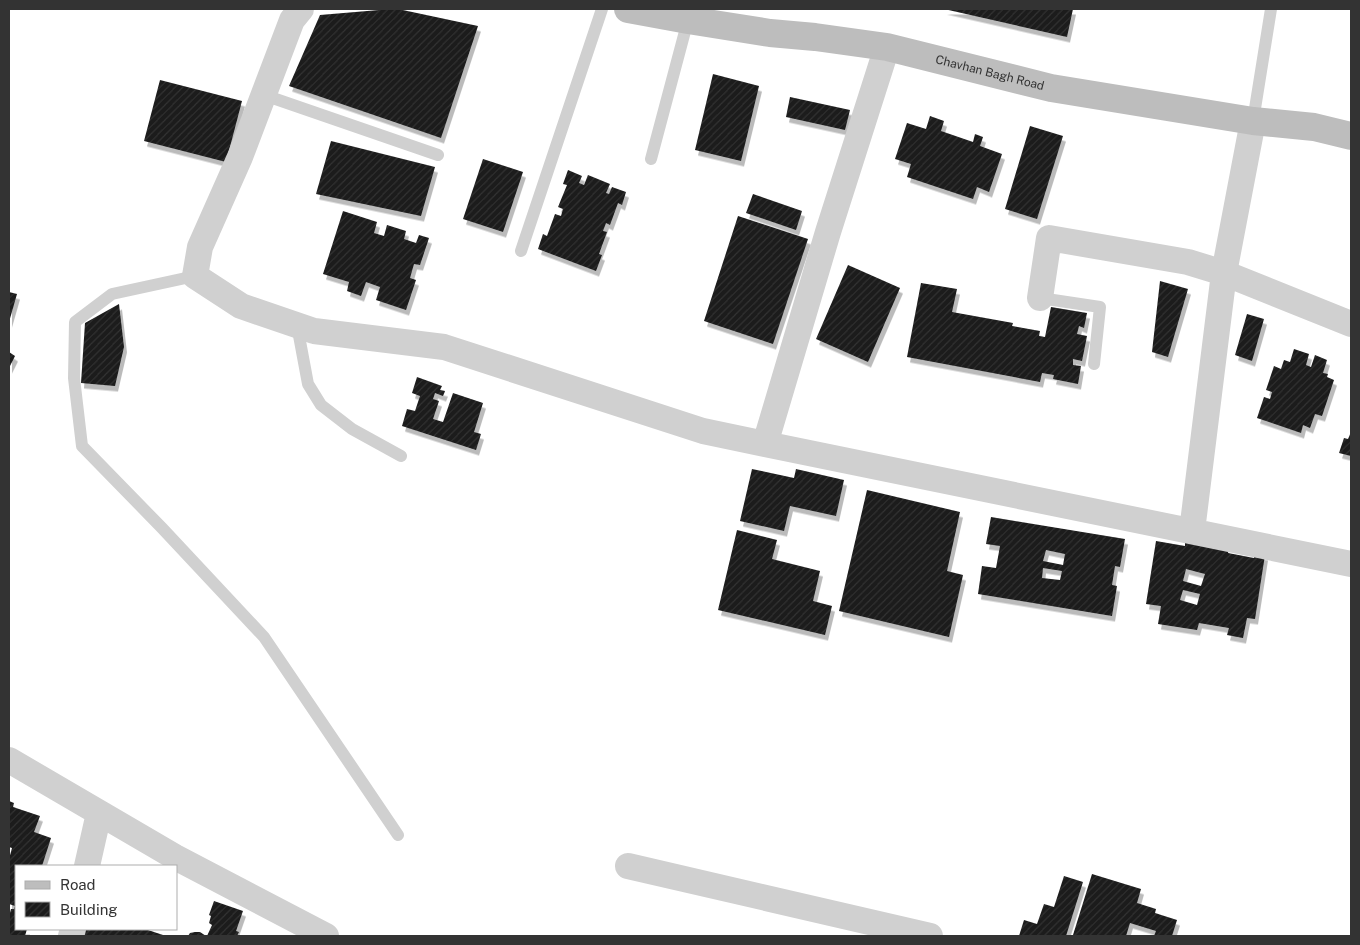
<svg xmlns="http://www.w3.org/2000/svg" width="1360" height="945" font-family="'Public Sans',sans-serif">
<style>
.building{fill:url(#building-hatch);fill-rule:evenodd;filter:url(#shadow)}
.lines{fill:none;stroke-linecap:round;stroke-linejoin:round}
.lane{stroke:#d0d0d0;stroke-width:12}
.street{stroke:#d0d0d0;stroke-width:26}
.secondary{stroke:#bdbdbd;stroke-width:28}
.labels{text-anchor:middle;dominant-baseline:central;stroke-width:5;stroke-linejoin:round;paint-order:stroke}
.street-label{font-size:12px;fill:#333;stroke:#fff}
</style>
<defs>
<pattern id="building-hatch" width="6" height="6" patternUnits="userSpaceOnUse" patternTransform="scale(1.25)"><rect width="6" height="6" fill="#1a1a1a"/><path d="M-1 1l2-2M0 6l6-6M5 7l2-2" fill="none" stroke="#333"/></pattern>
<filter id="shadow"><feDropShadow dx="3" dy="5.5" stdDeviation="0" flood-color="#0004"/></filter>
</defs>
<rect width="100%" height="100%" fill="#fff"/>
<path class="building" d="M391 9H398L478 26 441 138 289 86 320 15Z
M944 9H1073L1067 37Z
M713 74 759 86 741 161 695 150Z
M160 80 242 101 226 162 144 141Z
M790 97 850 110 845 130 786 117Z
M930 116 944 121 941 131 973 142 975 134 983 137 980 146 1002 154 989 192 977 187 973 199 907 177 911 164 895 159 907 123 926 129Z
M1030 126 1063 136 1037 219 1005 209Z
M331 141 435 167 421 216 316 194Z
M483 159 523 172 503 232 463 219Z
M568 170 582 176 579 183 584 185 588 175 610 184 606 193 609 194 612 187 626 192 622 205 618 203 610 225 606 223 603 231 607 232 599 254 602 255 596 271 538 249 543 234 547 236 555 214 561 216 563 209 558 207 567 185 563 184Z
M753 194 802 211 796 230 746 213Z
M343 211 377 222 374 233 384 236 387 225 406 231 404 239 416 243 419 235 429 238 420 265 414 264 410 278 416 280 406 310 376 300 380 287 366 282 361 296 347 291 349 282 323 274Z
M738 216 808 239 773 344 704 321Z
M848 265 900 288 868 362 816 339Z
M1160 281 1188 289 1168 357 1152 352Z
M921 283 957 289 952 312 1013 323 1012 326 1040 331 1039 336 1045 337 1051 307 1087 313 1084 328 1079 326 1077 334 1087 336 1082 361 1073 359V365L1081 366 1078 384 1053 379 1054 375 1042 373 1040 382 907 357Z
M9 292 17 294 9 322Z
M119 304 124 347 115 386 81 383 85 323Z
M1247 314 1264 319 1252 361 1235 355Z
M1294 349 1309 354 1306 365 1311 367 1315 355 1327 360 1323 373 1328 374 1327 377 1334 380 1322 416 1315 414 1310 428 1303 425 1301 433 1257 418 1264 397 1270 399 1272 392 1266 390 1274 366 1281 369 1284 360 1290 362Z
M9 352 15 356 9 368Z
M417 377 442 386 440 390 445 391 443 396 435 393 433 399 439 401 433 419 443 422 453 393 483 403 474 432 481 434 476 450 402 426 407 409 415 411 420 396 412 393Z
M1351 432V456L1339 453 1344 438 1348 439Z
M752 469 794 478 796 469 844 480 836 516 790 506 784 531 740 521Z
M867 490 960 512 947 571 963 575 949 637 839 611Z
M991 517 1125 539 1120 567 1115 566 1112 585 1117 586 1112 616 978 594 982 566 996 568 1000 546 986 544ZM1046 550 1065 554 1063 565 1043 561ZM1043 568 1062 571 1060 580 1042 578Z
M737 530 777 540 772 559 820 571 813 601 832 606 825 635 718 610Z
M1156 541 1185 546V541L1229 549 1228 553 1254 558 1255 553 1265 555 1255 619 1247 618 1243 638 1227 635 1229 628 1199 623 1197 630 1158 624 1161 606 1146 604ZM1186 569 1205 574 1201 586 1183 581ZM1183 590 1200 594 1197 605 1180 600Z
M9 801 14 803 13 807 40 816 34 832 51 838 42 866H16V929H27L25 936H9V916L11 909H14L15 906 9 904V859L12 848 9 847Z
M1092 874 1141 889 1137 903 1156 909 1155 913 1177 920 1172 936H1154L1156 931 1130 923 1126 936H1076L1073 935Z
M1064 876 1083 882 1066 936H1019L1024 920 1037 924 1044 904 1054 907Z
M214 901 243 911 236 931 239 932 237 936H207L212 925 209 923 211 916 209 915Z
M84 929H145L166 936H81Z
M195 932H200L206 936H188L190 933Z"/>
<g class="lines">
<path class="lane" d="M264 95 438 155
M1253 121 1271 9
M651 159 688 20
M521 251 602 9
M195 276 112 294 75 322 74 378 82 446 162 528 264 637 398 835
M1040 298 1100 307 1094 364
M297 325 308 384 321 405 352 429 401 456"/>
<path class="street" d="M301 9 292 20 240 157 200 247 195 276 241 306 314 331 444 347 703 431 765 444 828 232 887 47
M1040 298 1049 238 1188 262 1224 273 1253 121
M765 444 1351 564
M1192 531 1224 273 1351 324
M9 760 175 857 326 936
M87 866 99 813
M628 866 930 936
M71 936 73 929"/>
<path class="secondary" id="s1" d="M628 9 688 20 770 33 815 37 887 47 1051 88 1253 121 1314 127 1351 136"/>
</g>
<g class="labels">
<g class="street-label">
<text stroke="none"><textPath href="#s1" startOffset="368">Chavhan Bagh Road</textPath></text>
</g>
</g>
<rect width="1360" height="945" fill="none" stroke="#333333" stroke-width="20"/>
<rect x="15" y="865" width="162" height="65" fill="#ffffff" stroke="#adadad"/>
<rect x="25" y="881" width="25" height="8" fill="#bdbdbd" stroke="#adadad"/>
<text x="60" y="890" font-size="15" fill="#333333">Road</text>
<rect x="25" y="902" width="25" height="15" fill="url(#building-hatch)" stroke="#adadad"/>
<text x="60" y="915" font-size="15" fill="#333333">Building</text>
</svg>
